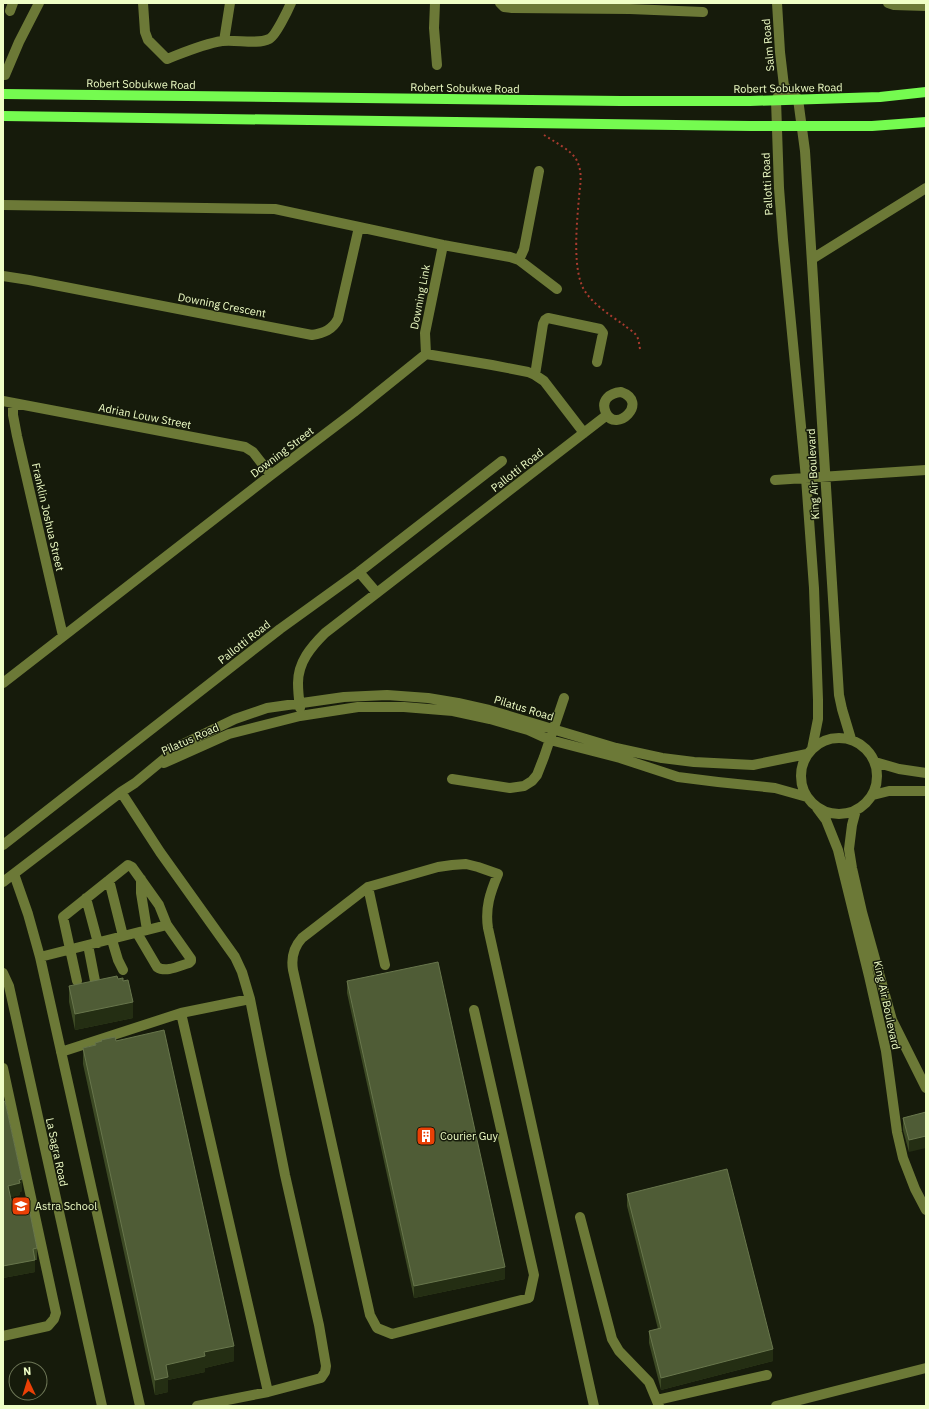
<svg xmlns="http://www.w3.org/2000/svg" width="929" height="1409" font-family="'IBM Plex Sans',sans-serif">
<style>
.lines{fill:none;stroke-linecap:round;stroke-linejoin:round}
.path{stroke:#a93b2f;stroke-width:2;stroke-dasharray:2 3;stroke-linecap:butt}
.minor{stroke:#6c7937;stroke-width:10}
.major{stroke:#75fb50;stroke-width:10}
.wall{fill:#3c4924}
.shaded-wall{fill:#242e13}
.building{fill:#4f5c36;stroke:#68764c}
.labels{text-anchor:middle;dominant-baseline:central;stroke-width:3;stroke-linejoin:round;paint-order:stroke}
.street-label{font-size:11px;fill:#effec6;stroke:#161b0b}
.poi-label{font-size:11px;fill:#effec6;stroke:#161b0b;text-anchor:start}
</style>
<rect width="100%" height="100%" fill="#161b0b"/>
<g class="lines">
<path class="path" d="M544 135C553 141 573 151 577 161 583 173 580 185 579 197 577 222 573 260 581 283 586 300 610 315 624 325 627 328 633 331 636 335 639 339 639 344 640 349"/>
<path class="minor" d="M143 3 145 32 148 40 167 59C185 52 203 44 222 41 236 39 257 45 269 39 275 37 288 10 291 3
M435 3 434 28 437 65
M500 3 504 7 512 8 630 9 703 12
M777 3 780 52 784 86 776 100 779 188 783 240 806 478 814 588 818 700V719L812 749
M888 3 894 5 926 6
M10 11 13 3
M224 41 230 3
M3 75H5L19 42 39 3
M784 86 798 99 805 151 839 695 842 709 851 739
M3 205 275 209 443 245 510 257 519 260 557 289
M812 259 926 188
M519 260 524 249 539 171
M3 276 29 280 312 335C324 333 332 330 338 319L359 227
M426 354 425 333 443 245
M535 375 543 324 545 320 548 318 600 329 603 333 597 362
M621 392C650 402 616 434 606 413 600 400 610 393 621 392Z
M3 401 245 447 253 452 271 475
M13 403V415L17 436 63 636
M775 480 926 470
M359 572 377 593
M3 683 271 475 354 412 426 354 492 365 528 372 535 375 544 381 584 433
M300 708C299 700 298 692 298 683 298 662 311 647 325 633L607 415
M801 776a38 38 0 1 1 76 0a38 38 0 1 1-76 0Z
M875 762 899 769 926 773
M164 763 229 734 300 716 358 707H404L453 711 490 719 528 730 550 740 620 758 678 777 718 782 775 788 807 797
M452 779 510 788 524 786 532 781 537 775 544 757 564 698
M121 792 160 852 235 957 242 972 250 999 285 1175 319 1325 326 1366 325 1372 321 1378 268 1392 197 1406
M873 795 889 791H926
M817 808 826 820 838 850 869 976 886 1051 897 1132 903 1158 915 1189 926 1210
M856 810 852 825 849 849 852 868 862 912 892 1020 926 1088
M3 845 280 629 359 572 502 461
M14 874 28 914 40 957 140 1406
M141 879V893L147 930
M109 880 123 936
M3 882 121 792 135 783 181 745 235 719 267 708 344 697 387 695 428 698 458 703 489 710 616 748 662 758 694 762 753 765 807 754
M368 887 385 965
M86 898 98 943
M112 940 118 960 123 970
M88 945 95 981
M40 957 167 925
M3 973 9 986 102 1406
M77 981 63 917 128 865 132 867 159 905 167 925 191 959V961L189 963C179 966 166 973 157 967L137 933
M474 1010 534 1275 529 1298 392 1334 377 1328 370 1315 293 970C291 958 293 948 302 938L368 887 438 867 452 865 466 864 478 867 498 874C490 893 485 908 488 928L594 1406
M181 1013 268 1392
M61 1052 181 1013 250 999
M3 1068 56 1313 54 1319 48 1326 3 1336
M580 1217 612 1339 619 1351 649 1382 659 1406
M657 1400 767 1375
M776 1406 926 1368"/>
<path class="major" d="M3 94 621 101H750L880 97 926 92
M3 116 751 126H872L926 122"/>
</g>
<path class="wall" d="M347 981 505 1279 414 1298 347 993Z
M69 986 133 1018 75 1030 69 1002Z
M116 1041 234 1361 205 1368V1372L168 1380V1392L155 1395 83 1064V1048L95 1045V1043Z
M3 1102 22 1191 20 1192V1195L10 1197 13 1208 37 1248V1260H35V1272L3 1278Z
M926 1112 909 1152 903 1130V1118Z
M627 1194 773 1361 661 1390 649 1343V1331L658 1329 627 1206Z"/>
<path class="shaded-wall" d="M133 1002V1018L75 1030V1014Z
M926 1136V1148L909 1152V1140Z
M22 1179V1191L20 1192V1195L8 1198V1186L19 1180Z
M35 1260V1272L3 1278V1266Z
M505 1267V1279L414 1298V1286Z
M234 1346V1361L205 1368V1372L168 1380V1392L155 1395V1380L166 1365 204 1352Z
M773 1349V1361L661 1390V1378Z"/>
<path class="building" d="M438 962 505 1267 414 1286 347 981Z
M117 976 118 979 123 978V981L128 980 133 1002 75 1014 69 986Z
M164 1030 234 1346 204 1352 205 1356 166 1365 168 1377 155 1380 83 1048 96 1045 95 1043 102 1041 101 1040 115 1037 116 1041Z
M5 1101 22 1179 19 1180 20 1183 8 1186 13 1208 25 1205V1209L29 1208 37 1248 33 1249 35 1260 3 1266V1102Z
M926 1112V1136L909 1140 903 1118Z
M727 1169 773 1349 661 1378 649 1331 661 1328 627 1194Z"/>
<defs>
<g id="building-square" transform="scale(1)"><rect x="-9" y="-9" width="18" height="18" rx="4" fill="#ea4006" stroke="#161b0b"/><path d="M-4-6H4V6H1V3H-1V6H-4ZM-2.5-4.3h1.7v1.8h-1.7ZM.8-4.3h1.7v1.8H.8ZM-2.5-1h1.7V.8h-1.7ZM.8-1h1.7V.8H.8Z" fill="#fff"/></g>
<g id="school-square" transform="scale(1)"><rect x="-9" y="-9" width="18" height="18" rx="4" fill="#ea4006" stroke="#161b0b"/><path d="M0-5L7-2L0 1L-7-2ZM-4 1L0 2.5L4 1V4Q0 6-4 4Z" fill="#fff"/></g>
</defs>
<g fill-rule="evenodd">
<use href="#building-square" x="426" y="1136"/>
<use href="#school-square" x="21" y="1206"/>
</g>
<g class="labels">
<g class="street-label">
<text transform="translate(768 45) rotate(-95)">Salm Road</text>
<text transform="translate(141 84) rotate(1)">Robert Sobukwe Road</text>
<text transform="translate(465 88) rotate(1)">Robert Sobukwe Road</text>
<text transform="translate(788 88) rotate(-1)">Robert Sobukwe Road</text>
<text transform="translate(767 184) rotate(-93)">Pallotti Road</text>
<text transform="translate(420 297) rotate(-79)">Downing Link</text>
<text transform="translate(222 305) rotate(11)">Downing Crescent</text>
<text transform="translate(145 416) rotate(11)">Adrian Louw Street</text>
<text transform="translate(282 452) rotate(-37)">Downing Street</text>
<text transform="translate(517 470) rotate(-38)">Pallotti Road</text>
<text transform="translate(813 474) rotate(-93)">King Air Boulevard</text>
<text transform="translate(48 517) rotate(77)">Franklin Joshua Street</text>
<text transform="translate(244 642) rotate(-38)">Pallotti Road</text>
<text transform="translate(524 708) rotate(17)">Pilatus Road</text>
<text transform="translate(190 739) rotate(-24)">Pilatus Road</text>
<text transform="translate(887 1005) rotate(78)">King Air Boulevard</text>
<text transform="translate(57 1152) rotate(78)">La Sagra Road</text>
</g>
<g class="poi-label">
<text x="440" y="1136">Courier Guy</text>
<text x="35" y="1206">Astra School</text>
</g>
</g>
<rect width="929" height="1409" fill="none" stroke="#effec6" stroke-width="8"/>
<g transform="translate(28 1381) rotate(356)"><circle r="19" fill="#161b0b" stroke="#6d7656"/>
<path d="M0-3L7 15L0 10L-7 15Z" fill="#ea4006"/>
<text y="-6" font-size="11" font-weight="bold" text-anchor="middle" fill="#effec6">N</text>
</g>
</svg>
